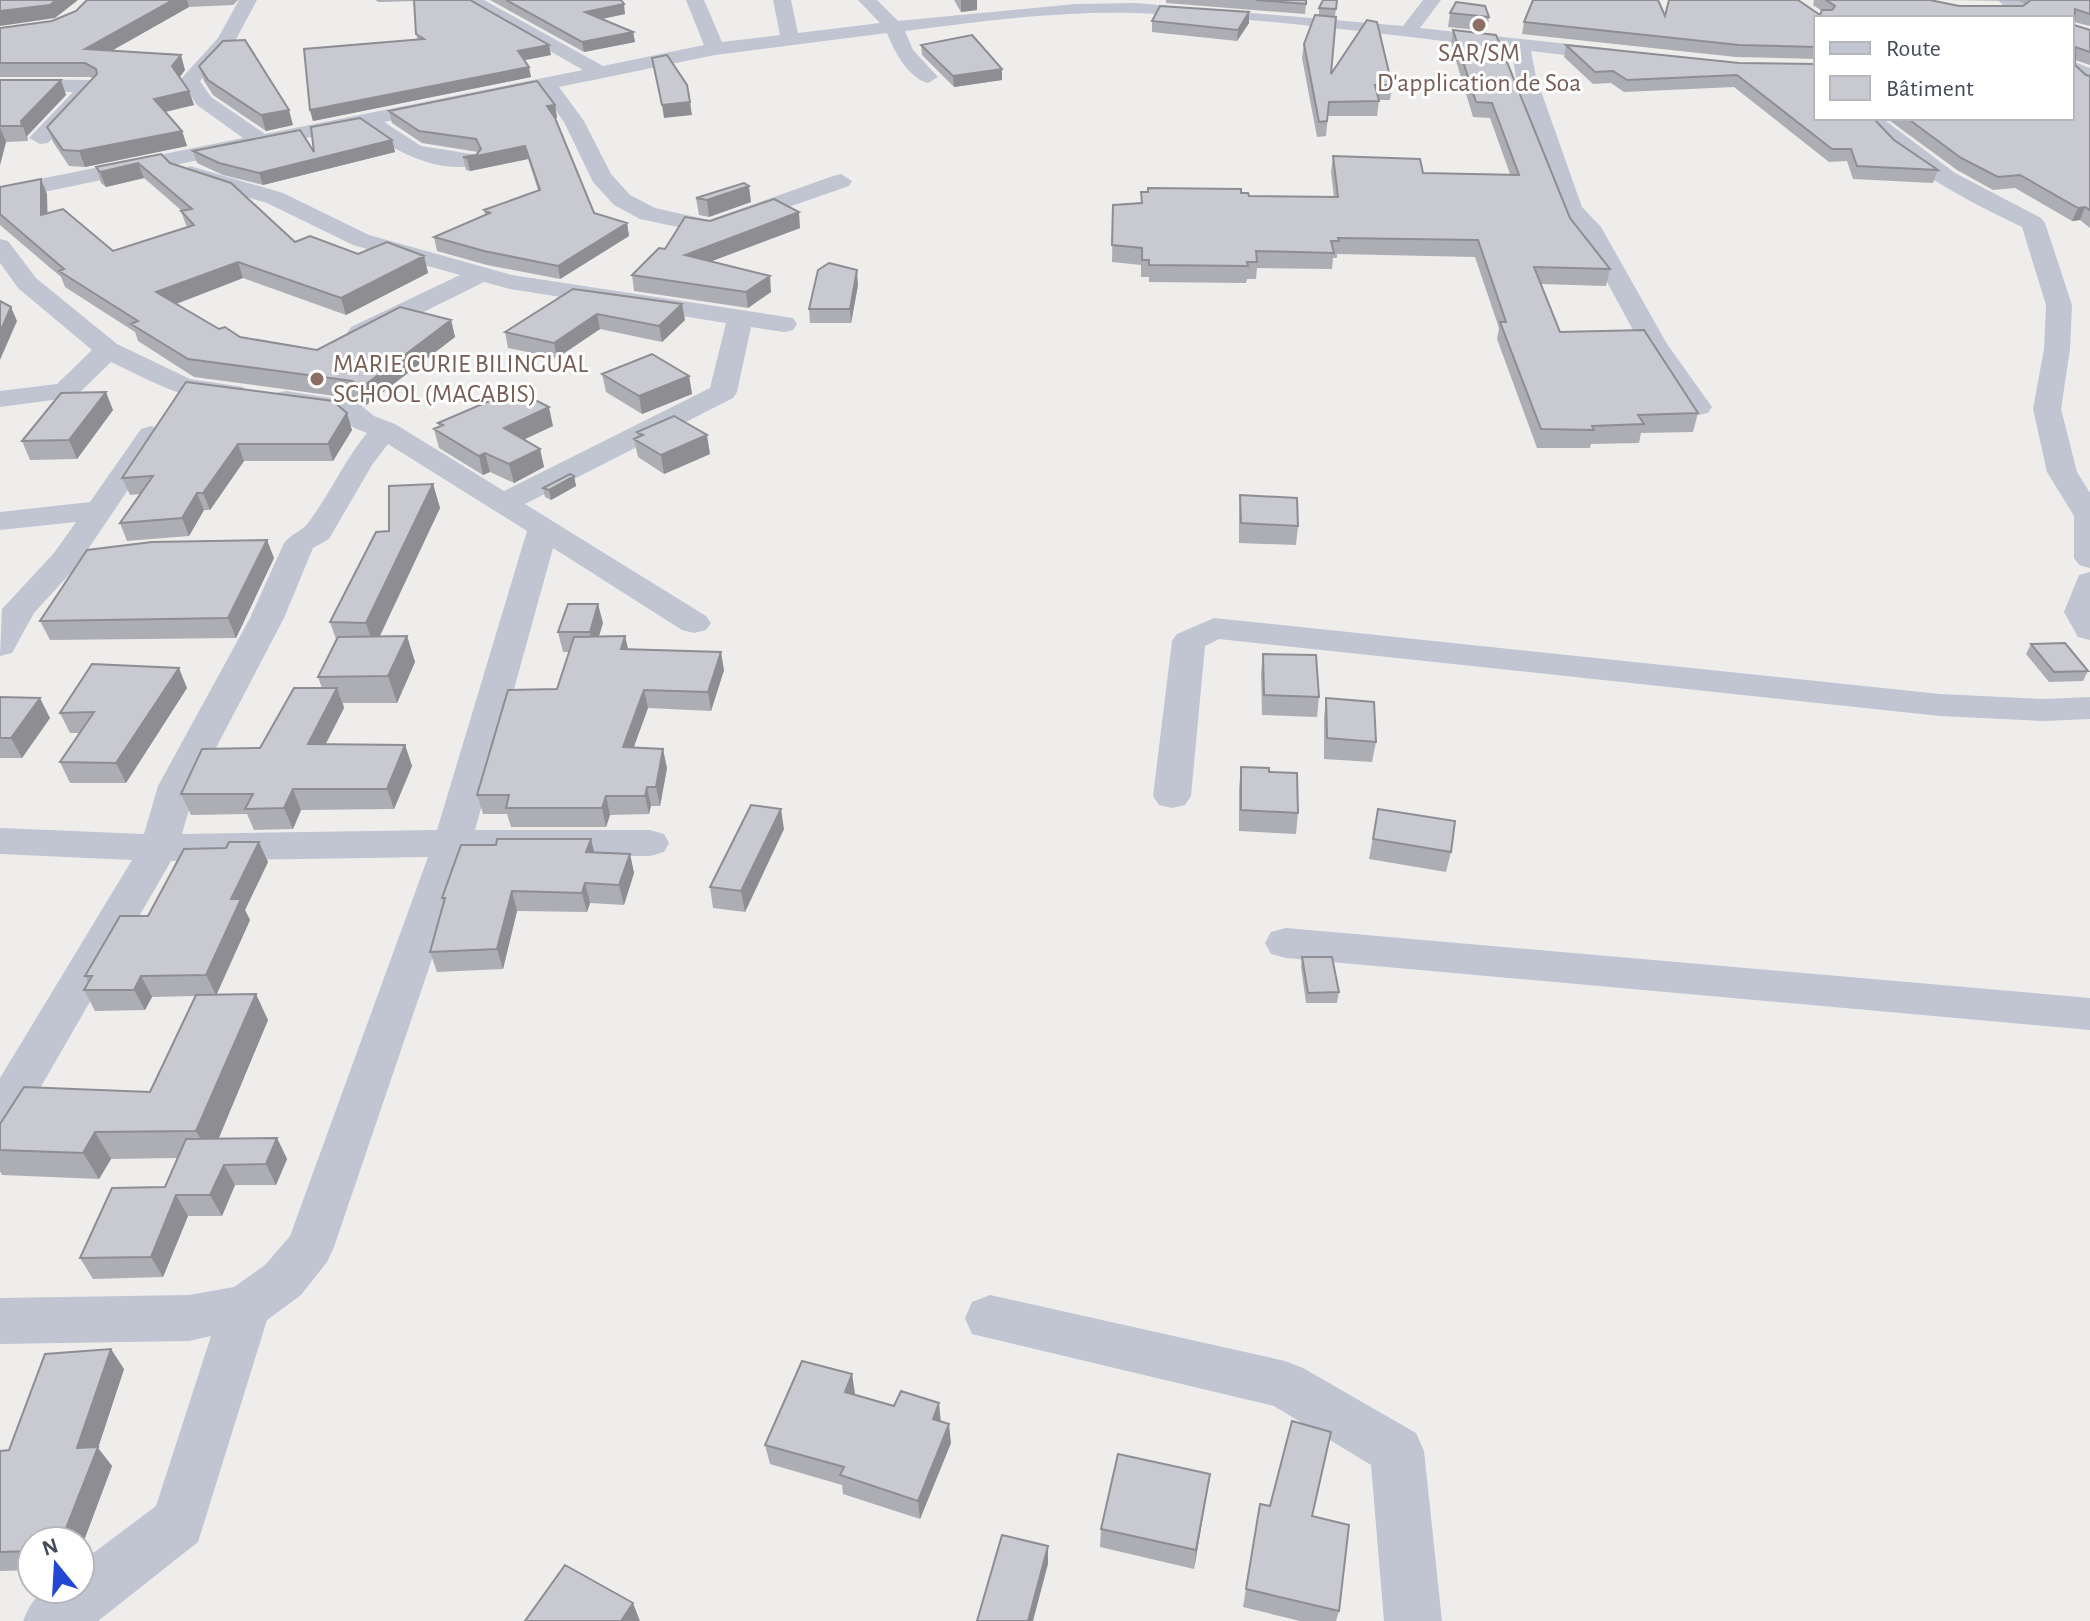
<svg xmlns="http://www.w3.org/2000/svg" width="2090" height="1621" font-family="'Alegreya Sans',sans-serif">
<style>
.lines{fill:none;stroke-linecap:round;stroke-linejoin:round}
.minor{fill:#c0c5d1;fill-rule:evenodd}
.wall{fill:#adaeb4}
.shaded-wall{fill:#8d8d92}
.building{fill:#c9cad1;stroke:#8d8d92;stroke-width:2}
.education-dot{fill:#8d6e63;stroke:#fff;stroke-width:3}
.labels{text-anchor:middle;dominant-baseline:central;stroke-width:6;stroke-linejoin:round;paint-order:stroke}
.far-education-label{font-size:26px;fill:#785e54;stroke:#fff}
</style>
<rect width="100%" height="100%" fill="#efecec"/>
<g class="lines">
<path class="minor" d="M239 0H257L233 45 200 81 211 97 265 134 583 70 461 0H484L603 66 704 45 686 0H704L722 42 780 35 773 0H791L798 33 880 23 858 0H877L898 21 1075 4 1135 3 1403 26 1423 0H1441L1420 28 1614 49 1624 55 1614 61 1531 51 1536 77 1582 207 1601 227 1667 344 1712 407 1708 413 1698 415 1688 413 1641 345 1579 230 1559 209 1516 77 1511 49C1387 35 1261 17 1135 13 1059 11 981 21 905 31L913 50 938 77 928 83C908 78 894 51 887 33L715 55 559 87 584 121 611 174 630 195 655 208 709 220 833 176 841 174 852 181 849 186 711 234 640 219 614 205 593 182 564 122 541 90 384 122 421 146 478 155 481 160 478 165C439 174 392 152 364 126L0 201V187L243 138 197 105 180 80 218 38Z
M1998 0H2018L2052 18C2030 18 2013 18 1998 0Z
M2072 61 2090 68V87L2083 85 2072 75Z
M0 79 90 80 100 86 48 143 40 144 29 138 73 92 0 91Z
M1860 118H1882L1955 173 2041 218 2045 223 2072 305 2070 349 2061 409 2077 472 2090 493V568L2079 565 2074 558V516L2047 472 2033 409 2044 349 2046 305 2022 227C1972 203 1893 163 1860 118Z
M190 166 283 193 369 235 512 275 793 318 797 324 793 330 784 332 751 327 737 392 733 398 525 504 706 616 711 623 706 630 694 633 682 630 553 548 475 830H650L664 834 669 843 664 852 650 856H467L334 1247 327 1262 301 1295 267 1320 198 1542 98 1621H23C37 1587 46 1589 80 1589V1563L156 1506 211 1336 189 1341 0 1344V1298L189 1295 234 1287 265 1265 290 1236 428 857 171 861 16 1130 0 1135V1078L132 860 0 854V828L144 834 158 786 250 618 284 543C291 534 302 531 308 523 330 494 344 461 367 433L354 428 339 415 276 405 272 399 276 393 286 391 357 402 374 416 395 424 504 491 710 388 726 323 510 289 484 282 369 339H351L347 333 351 327 460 275 353 245 267 203 182 178 179 173ZM388 444 527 531 437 830 182 834 196 786 284 618 313 548 329 539 372 465Z
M0 239 8 241 36 278 117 344 190 379 243 387 247 393 243 399C200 410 149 380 111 362L75 397 0 407V391L57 384 92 350 18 288 0 263Z
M151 426 161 429 165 435 76 567 34 613 12 653 0 656 2 609 54 553 76 522 0 530V512L90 502 141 429Z
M2090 572V640L2078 637 2064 612 2079 575Z
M1214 618 1940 694 2044 699 2090 697V719L2044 721 1940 716 1219 639 1205 646 1191 796 1185 805 1172 808 1159 805 1153 796 1172 641 1177 634Z
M1286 928 2090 998V1030L1286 958 1271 954 1265 943 1271 932Z
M990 1295 1285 1361 1303 1368 1416 1433 1424 1451 1442 1621H1384L1371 1465 1274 1406 972 1334 965 1318 972 1302Z"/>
</g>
<path class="wall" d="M87 0H238L233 5 189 7 111 51 185 70 180 77 189 91 194 105 166 112 182 131 187 146 85 167 69 166 53 142 47 127 93 78 90 77H0V28L52 21 76 11Z
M375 0H470L551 55 524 60 531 77 313 121 310 110 417 40 415 1 379 2Z
M490 0H621L625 14 602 19 633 32 635 42 584 52Z
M954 0H977V10L961 12Z
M1166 0H1306V4L1305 14 1166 3Z
M1337 0 1335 16 1319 15V8Z
M1814 0H1930L1959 6H2023L2025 4 2019 1 1948 0H2090V26L2074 22V25L2090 30V65L2075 60V65L2086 75 2090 76V228L2080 220 2072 221 2015 188 1993 190 1957 170 1886 118H2072L1816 18V59L1736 57 1522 34 1524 22 1665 16 1820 15 1822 11 1813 5Z
M1450 13 1489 17 1487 31 1448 27Z
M1152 21 1249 23 1237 41 1152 32Z
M1453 30 1570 218 1610 269 1606 286 1541 284 1560 332 1698 413 1693 432 1641 433 1639 443 1591 444 1590 448H1537L1497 339 1499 328 1475 257 1337 254V258H1333L1332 269 1257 268 1256 279H1247L1246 283 1149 282V277H1141V265L1112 262 1113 205 1241 193 1249 196 1334 197 1331 172 1333 156 1423 173 1510 174 1490 118 1473 117 1451 44Z
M1304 44 1331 74 1392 85 1390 100H1379L1377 116H1328L1326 136 1317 137 1302 58Z
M921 45 1002 69V80L954 87 922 55Z
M1566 45 1739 63 1894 140 1938 170 1933 183 1853 179 1847 161 1829 162 1734 87 1624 92 1611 83 1593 84 1564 57Z
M199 66 293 125 266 131 213 95 204 81Z
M0 80H61L66 95 27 136 28 141 6 142 0 165Z
M555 105 557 118H555L594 213 627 223 629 236 560 279 487 265 437 251 434 237 485 215 484 210 538 190 528 159 470 171 466 170 463 157 476 155 478 152 422 143 392 123 389 111Z
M392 140 395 152 263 185 223 175 197 163 193 151 314 152Z
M161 154 170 163 295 242 358 254 424 256 428 273 346 315 243 278 176 304 219 329 240 337 317 350 451 320 455 337 366 405 357 399 194 377 138 341 135 332 65 287 61 277 0 225V187L47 194V213L113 251 187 228 181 211H182L144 178 106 187 101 183 96 167Z
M696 198 751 202 709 217 699 215Z
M710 221 800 228 712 261 771 292 748 308 634 291 632 275 665 249Z
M858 285 851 323H810L809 309Z
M573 289 685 320 662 342 600 329 557 358 508 348 505 332Z
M602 374 689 376 692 394 642 414 606 392Z
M186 382 352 430 333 461H244L210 510H204L189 536 127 541 120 523 140 494 130 495 122 478Z
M113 410 77 459 30 460 22 441Z
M438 423 553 426 524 439 540 449 544 467 514 483 490 472 483 475 439 448 434 429 439 427Z
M637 432 710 454 664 474 638 457 634 439 638 437Z
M574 476 576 486 551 500 545 497 543 488Z
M433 484 440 508 380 636H407L415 662 397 703H343L344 708 326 744 405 745 412 766 394 809 301 810 293 829 254 830 247 814 191 815 181 794 260 748 322 688 318 677 336 639 330 622 389 531Z
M1240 495 1298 526 1296 545 1239 543V514Z
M274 558 236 638 50 640 40 621Z
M603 623 599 636H625L628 649 724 670 711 711 648 708 633 748 667 768 660 806H651L649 814 610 815 606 827H511L507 814H483L477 795 557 689 569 652H563L558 632Z
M2031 644 2088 671 2083 681 2049 682 2026 654Z
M1263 654 1319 697 1317 717 1262 715 1261 673Z
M187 688 126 783H70L60 762 80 733H70L60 713Z
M0 697 50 718 22 758H0Z
M1326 698 1376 742 1372 762 1324 759V718Z
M1241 767 1269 772 1298 813 1296 834 1239 831V788Z
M1378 809 1451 852 1446 872 1369 859Z
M784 829 745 912 713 908 710 887Z
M594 852 630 854 634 873 624 905 590 903 587 912 517 911 503 969 437 972 430 952 444 902 442 898Z
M268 862 245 910 250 920 217 994 268 1020 218 1139 277 1138 287 1159 276 1185H235L222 1216H188L163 1277 93 1279 80 1258 165 1187 177 1158 111 1159 99 1179 2 1175 0 1171V1124L150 1092 195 996 152 997 145 1010 95 1011 84 990 88 982 85 976 148 916Z
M1302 957 1339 992 1337 1003H1306L1301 967Z
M124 1369 98 1448 112 1466 80 1551V1541H32V1570L0 1571V1451L9 1450Z
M852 1374 854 1395 941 1421 951 1443 920 1519 843 1494 842 1485 770 1464 765 1445Z
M1207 1493 1194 1569 1100 1547 1101 1529Z
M1260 1504 1312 1516 1339 1611 1336 1621H1300L1243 1607Z"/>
<path class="shaded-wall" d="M56 0H78L55 18 0 26V11Z
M173 0H187L189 7 90 63 85 49Z
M961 0H977V10L961 12Z
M624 4 625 14 587 22 585 12Z
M1249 12V23L1237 41 1238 30Z
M633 32 635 42 584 52 582 42Z
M549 45 551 55 520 61 518 51Z
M181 55 185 70 177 80 172 66Z
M529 67 531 77 313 121 310 110Z
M1002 69V80L954 87 953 76Z
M61 80 66 95 27 136 28 141 21 121Z
M189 91 194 105 159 113 154 99Z
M690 102 692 115 664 118 662 105Z
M555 105 557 118 549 119 547 106Z
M289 110 293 125 266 131 261 115Z
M0 127 6 142 0 165Z
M182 131 187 146 85 167 79 151Z
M392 140 395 152 263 185 259 173Z
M525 146 528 159 470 171 467 158Z
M138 163 144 178 106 187 100 172Z
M41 179 47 194 48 231 41 215Z
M749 186 751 202 709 217 707 200Z
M2085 207 2080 220 2072 221 2078 208Z
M799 212 800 228 688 270 685 255Z
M627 223 629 236 560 279 558 266Z
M424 256 428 273 346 315 341 298Z
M238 262 243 278 163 309 156 292Z
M857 270 858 285 851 323 850 309Z
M770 276 771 292 748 308 746 292Z
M682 304 685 320 662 342 659 326Z
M11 307 17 321 0 360V332Z
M597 314 600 329 557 358 554 343Z
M451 320 455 337 366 405 361 388Z
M689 376 692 394 642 414 639 396Z
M106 392 113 410 77 459 69 440Z
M549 407 553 426 508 447 504 428Z
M347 413 352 430 333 461 328 444Z
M707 435 710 454 664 474 661 455Z
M238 444 244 461 210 510 203 493Z
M540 449 544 467 514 483 509 464Z
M485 453 490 472 483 475 479 456Z
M574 476 576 486 551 500 549 490Z
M433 484 440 508 374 648 366 623Z
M197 493 204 510 189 536 182 518Z
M267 540 274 558 236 638 228 618Z
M598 604 603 623 594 652 590 632Z
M407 636 415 662 397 703 388 676Z
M625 636 629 654 621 649Z
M721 652 724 670 711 711 708 692Z
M179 668 187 688 126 783 116 763Z
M337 688 344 708 315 764 308 744Z
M644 690 648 708 627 766 623 747Z
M40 698 50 718 22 758 11 738Z
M405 745 412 766 394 809 387 789Z
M663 749 667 768 660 806 656 787Z
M647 787 651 806 649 814 645 796Z
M293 789 301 810 293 829 284 808Z
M606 796 610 815 606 827 602 808Z
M781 809 784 829 745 912 741 891Z
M591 839 596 859 586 852Z
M259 842 268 862 245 910 250 920 216 995 206 975 231 899Z
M630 854 634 873 624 905 619 885Z
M585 883 590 903 587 912 582 893Z
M512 891 517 911 503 969 497 949Z
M141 976 152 997 145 1010 134 990Z
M256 994 268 1020 211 1157 196 1131Z
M95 1132 111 1159 99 1179 83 1153Z
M277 1138 287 1159 276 1185 266 1164Z
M224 1165 235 1185 222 1216 210 1195Z
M176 1195 188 1216 163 1277 151 1257Z
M111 1349 124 1369 98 1448 112 1466 80 1551V1541H61L77 1448Z
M852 1374 855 1393 848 1411 845 1392Z
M939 1403 941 1423 933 1419Z
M949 1424 951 1443 920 1519 918 1501Z
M1210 1474 1207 1493 1194 1569 1196 1550Z
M1048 1546V1564L1033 1621H1028Z
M633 1603 640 1621H621Z"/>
<path class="building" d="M0 0H56L50 5 0 11Z
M87 0H173L85 49 181 55 172 66 189 91 154 99 182 131 79 151 63 150 47 127 97 74 96 69 85 63H0V28L52 21 76 11Z
M414 0H470L549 45 518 51 529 67 310 110 304 49 424 39 416 34Z
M506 0H621L624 4 585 12 633 32 582 42Z
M1256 0H1306V4Z
M1323 0H1337L1336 9 1319 8Z
M1533 0H1658L1665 16 1669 0H1798L1820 15 1822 10H1832L1835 6 1826 0H1930L1959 6H2023L2031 0H2090V14L2075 9 2074 25 2090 30V52L2075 47V65L2086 75 2090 76V210L2085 207 2078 208 2020 175 1998 177 1961 158 1907 118H2072V18H1816V47L1739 45 1524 22Z
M1456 2 1485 6 1489 17 1450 13Z
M1160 6 1249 12 1238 30 1152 21Z
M1315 15 1336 17 1331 74 1367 20 1377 22 1392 85H1375L1379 101 1329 102 1327 121 1319 122 1304 44Z
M1453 30 1496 35 1570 218 1610 269 1534 267 1560 332 1644 330 1698 413 1638 415 1644 424 1592 426 1594 430 1541 429 1500 322H1506L1478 240 1338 238 1339 241H1331L1334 253 1256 251 1257 262H1247L1248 266 1149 265V260H1142V248L1112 245 1113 205 1142 203 1141 192H1148V188L1241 189V193H1248L1249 196 1338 197 1333 156 1420 159 1423 173 1519 175 1492 103 1476 102Z
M972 35 1002 69 953 76 921 45Z
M245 40 289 110 261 115 208 80 199 66 223 41Z
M1566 45 1739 63 1816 64V118H1873L1894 140 1938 170 1857 166 1851 149H1832L1737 75 1627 80 1613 71 1595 72Z
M667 55 687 85 690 102 662 105 652 58Z
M0 80H61L21 121 22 126H0Z
M537 81 555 105 547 106 555 118 594 213 627 223 558 266 484 251 434 237 490 213 484 210 540 190 525 146 467 158 463 157 476 155 481 149 476 139 419 131 389 111Z
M360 118 392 140 259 173 219 163 193 151 300 130 314 152 311 127Z
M161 154 170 163 231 183 295 242 310 236 358 254 387 242 424 256 341 298 238 262 156 292 219 329 225 327 240 337 317 350 400 307 451 320 361 388 352 381 188 359 131 324 138 321 59 271 64 269 0 214V187L41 179V215L63 209 113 251 194 225 181 211 192 209 138 163 100 172 96 167Z
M744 183 749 186 707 200 696 198Z
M774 199 799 212 685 255 770 276 746 292 632 275 659 248 665 249 685 217 710 221Z
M829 263 857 270 850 309H809L818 270Z
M573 289 682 304 659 326 597 314 554 343 505 332Z
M0 301 11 307 0 332Z
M652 354 689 376 639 396 602 374Z
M186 382 333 401 347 413 328 444H238L203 493H197L182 518 120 523 153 476 122 478Z
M515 390 549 407 504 428 540 449 509 464 485 453 479 456 434 429 443 425 438 423Z
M106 392 69 440 22 441 61 393Z
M674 416 707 435 661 455 634 439 643 435 637 432Z
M570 474 574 476 549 490 543 488Z
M433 484 366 623 330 622 376 532 389 531V486Z
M1240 495 1297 498 1298 526 1241 523Z
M267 540 228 618 40 621 87 550 152 542Z
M568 604H598L590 632H558Z
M407 636 388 676 318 677 338 637Z
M625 636 621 649 721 652 708 692 644 690 623 747 663 749 656 787H647L645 796H606L602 808H506L509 795H477L508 690 557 689 574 637Z
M2065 643 2088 671 2054 672 2031 644Z
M1263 654 1316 655 1319 697 1264 695Z
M92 664 179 668 116 763 60 762 94 712 60 713Z
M294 688H337L308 744 405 745 387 789H293L284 808 245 809 253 794H181L202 749 260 748Z
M0 697 40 698 11 738H0Z
M1326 698 1374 702 1376 742 1327 738Z
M1241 767 1269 768V772L1297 773 1298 813 1241 810Z
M751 805 781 809 741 891 710 887Z
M1378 809 1455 821 1451 852 1373 839Z
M497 839H591L586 852 630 854 619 885 585 883 582 893 512 891 497 949 430 952 445 898H442L461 845H496Z
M229 842H259L231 899H241L206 975 141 976 134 990H84L92 976H85L120 916H148L184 849 226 848Z
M1302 957H1332L1339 992 1308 993Z
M256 994 196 1131 95 1132 83 1153 0 1150V1124L24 1087 150 1092 196 995Z
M277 1138 266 1164 224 1165 210 1195H176L151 1257 80 1258 112 1188 165 1187 186 1139Z
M111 1349 77 1448 98 1447 61 1541H32V1551L0 1552V1451L9 1450 45 1354Z
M802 1361 852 1374 845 1392 894 1406 901 1391 939 1403 933 1419 949 1424 918 1501 840 1475 844 1467 765 1445Z
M1292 1421 1331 1432 1312 1516 1349 1525 1339 1611 1246 1589 1260 1504 1270 1506Z
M1118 1454 1210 1474 1196 1550 1101 1529Z
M1002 1535 1048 1546 1028 1621H977Z
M565 1565 633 1603 621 1621H525Z"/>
<g class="education-dot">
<circle cx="1479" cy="25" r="8"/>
<circle cx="317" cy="379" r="8"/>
</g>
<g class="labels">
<g class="far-education-label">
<text x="1479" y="53">SAR/SM<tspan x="1479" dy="30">D'application de Soa</tspan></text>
<text x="333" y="364" text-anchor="start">MARIE CURIE BILINGUAL<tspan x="333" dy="30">SCHOOL (MACABIS)</tspan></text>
</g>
</g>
<rect x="1814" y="16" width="260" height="104" fill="#ffffff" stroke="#b5b7bc" stroke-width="2"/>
<rect x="1830" y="42" width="40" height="12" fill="#c0c5d1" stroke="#b5b7bc" stroke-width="2"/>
<text x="1886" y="56" font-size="24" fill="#454b58">Route</text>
<rect x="1830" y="76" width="40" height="24" fill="#c9cad1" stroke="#b5b7bc" stroke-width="2"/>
<text x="1886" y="96" font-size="24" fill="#454b58">Bâtiment</text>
<g transform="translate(56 1565) rotate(342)"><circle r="38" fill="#ffffff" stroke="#b5b7bc" stroke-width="2"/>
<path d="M0-6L14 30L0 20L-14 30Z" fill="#2147d3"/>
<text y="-12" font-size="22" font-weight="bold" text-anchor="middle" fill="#454b58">N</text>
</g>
</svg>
